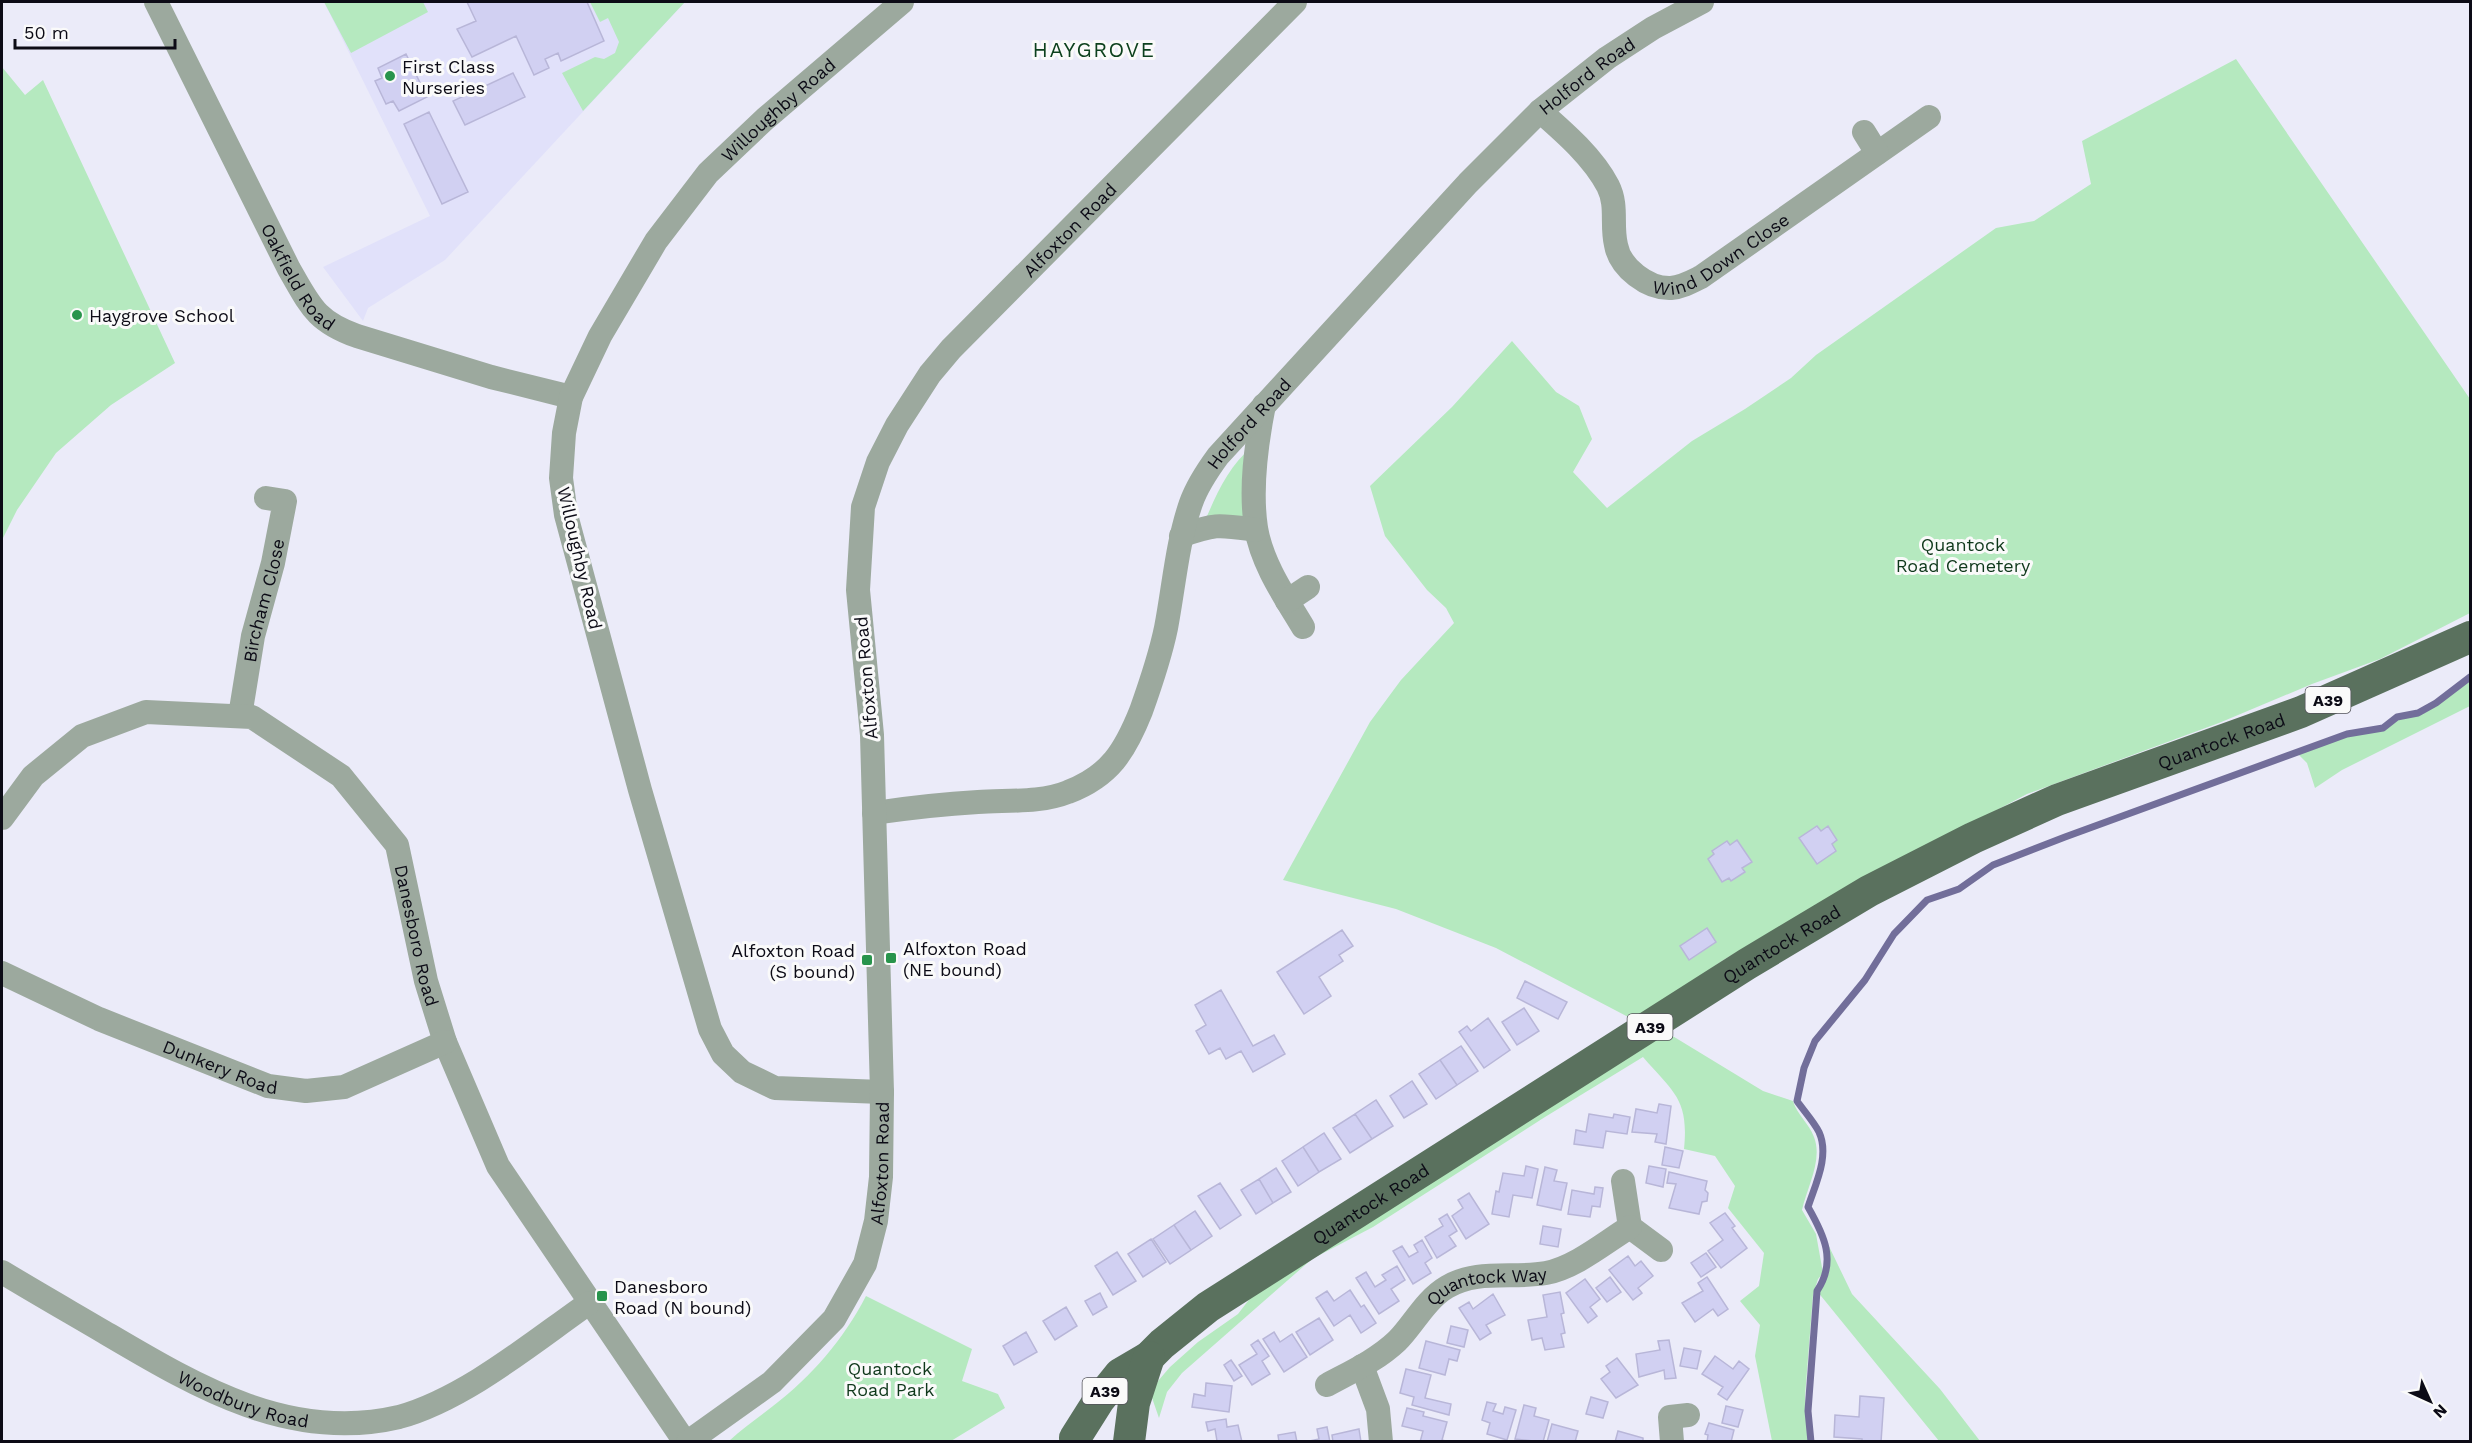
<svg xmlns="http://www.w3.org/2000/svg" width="2472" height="1443" font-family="'Work Sans',sans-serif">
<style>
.built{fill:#e1e1fa}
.green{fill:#b5e9bf}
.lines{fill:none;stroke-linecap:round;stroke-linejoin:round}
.stream{stroke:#726e9a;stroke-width:7}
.building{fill:#d1d0f2;stroke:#b8b6d8;stroke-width:1.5}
.minor{stroke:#9ca99e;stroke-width:24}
.major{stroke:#5a715e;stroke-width:32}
.poi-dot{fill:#28944c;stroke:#fafafa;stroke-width:2}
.labels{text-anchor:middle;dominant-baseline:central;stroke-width:6;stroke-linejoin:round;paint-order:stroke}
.shield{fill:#fafafa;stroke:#53535a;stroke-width:1.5}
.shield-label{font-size:16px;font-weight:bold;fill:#0c0b16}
.poi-label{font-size:18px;fill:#0c0b16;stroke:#fafafa;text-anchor:start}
.street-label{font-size:18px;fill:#0c0b16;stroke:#fafafa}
.park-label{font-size:18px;fill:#0f381b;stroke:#fafafa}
.quarter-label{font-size:21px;letter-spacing:1.5px;fill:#0d411e;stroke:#fafafa}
</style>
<rect width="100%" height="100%" fill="#ebebf9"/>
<path class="built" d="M324 2H685L445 260 368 308 363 321 323 267 430 216Z"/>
<path class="green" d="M324 2H423L428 12 351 53Z
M590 2H685L583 111 562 73 595 57 604 59 615 53 619 42 608 18 600 22Z
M2236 59 2470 399V613L2380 659 2312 684 2219 723 2027 794 1805 912 1725 959 1634 1020 1496 948 1396 909 1283 880 1370 722 1401 680 1454 623 1446 608 1427 590 1385 536 1370 486 1452 407 1512 341 1556 392 1579 406 1592 439 1573 472 1607 508 1692 441 1745 409 1791 378 1816 355 1996 228 2034 221 2091 184 2082 141Z
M2 67 25 95 43 80 175 363 111 405 56 453 17 510 2 540Z
M1252 447 1251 517 1205 521C1216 495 1229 465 1252 447Z
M2470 677V706L2342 770 2315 788 2307 763 2296 752 2347 734 2383 728 2397 717 2418 713 2436 703Z
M1666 1032 1763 1091 1793 1101C1797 1115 1809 1123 1814 1137 1823 1160 1807 1187 1802 1210L1816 1234 1823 1273 1818 1279 1813 1295 1805 1396 1809 1441H1772L1755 1356 1760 1325 1740 1301 1759 1286 1764 1253 1728 1208 1735 1186 1715 1156 1684 1149C1689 1099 1674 1093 1643 1057L1545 1117 1373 1227 1312 1259 1182 1373 1167 1392 1159 1418 1151 1395 1158 1381 1170 1367 1198 1342 1238 1314 1258 1288Z
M1823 1234 1852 1294 1940 1389 1980 1441H1939L1817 1291 1825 1278Z
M866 1296 972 1349 962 1381 998 1394 1005 1408 951 1441H729C743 1428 758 1418 773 1406 812 1376 843 1340 866 1296Z"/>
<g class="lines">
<path class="stream" d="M1811 1442 1808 1411 1817 1291C1837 1261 1824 1235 1808 1207 1815 1185 1830 1156 1819 1132 1814 1122 1804 1111 1797 1101L1804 1068 1815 1041 1865 980 1894 934 1927 900 1959 889 1993 865 2065 837 2347 734 2383 728 2397 717 2418 713 2436 703 2470 677"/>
</g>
<path class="building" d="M467 2H587L604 41 561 61 558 53 545 59 549 68 534 75 516 36 472 57 457 29 476 21Z
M406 54 427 97 399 111 393 101 386 104 375 81 382 78 378 68Z
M513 73 525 97 465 125 453 101Z
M429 112 468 192 442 204 404 124Z
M1817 826 1821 831 1828 826 1837 840 1832 844 1836 851 1817 864 1799 838Z
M1737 840 1752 862 1742 868 1745 872 1731 881 1729 878 1722 882 1708 859 1714 854 1712 851 1727 841 1730 845Z
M1707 928 1716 942 1689 960 1680 946Z
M1342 930 1353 946 1339 955 1343 961 1319 977 1331 996 1304 1014 1277 972Z
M1525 981 1567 1002 1558 1019 1517 998Z
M1221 990 1253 1046 1274 1035 1285 1054 1253 1072 1241 1051 1226 1059 1220 1048 1209 1054 1196 1031 1206 1025 1195 1005Z
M1524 1008 1539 1031 1517 1045 1502 1022Z
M1488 1018 1510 1050 1484 1068 1459 1032 1467 1026 1471 1031Z
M1461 1046 1478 1071 1457 1085 1440 1060Z
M1440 1060 1457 1085 1436 1099 1419 1074Z
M1412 1081 1427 1104 1404 1118 1390 1096Z
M1376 1100 1393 1126 1372 1139 1355 1114Z
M1659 1104 1671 1106 1666 1144 1655 1142 1657 1134 1632 1132 1636 1109 1657 1113Z
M1355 1114 1372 1139 1350 1153 1333 1128Z
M1589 1114 1613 1118 1614 1114 1630 1117 1627 1134 1606 1131 1603 1148 1574 1144 1576 1130 1586 1132Z
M1324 1133 1341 1159 1319 1172 1303 1147Z
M1303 1147 1319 1172 1298 1186 1282 1161Z
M1665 1147 1683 1151 1679 1168 1662 1165Z
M1526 1166 1538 1169 1532 1198 1513 1195 1509 1217 1492 1214 1496 1191 1499 1192 1503 1173 1524 1176Z
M1649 1166 1666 1169 1663 1187 1646 1183Z
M1545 1167 1557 1170 1554 1181 1567 1183 1561 1210 1537 1205Z
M1276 1168 1291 1192 1273 1203 1259 1179Z
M1669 1172 1707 1181 1705 1190 1708 1193 1707 1201 1702 1202 1699 1214 1669 1208 1676 1184 1667 1183Z
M1259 1179 1273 1203 1256 1214 1241 1190Z
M1220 1183 1241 1215 1220 1229 1198 1196Z
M1595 1187 1603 1188 1600 1207 1592 1206 1590 1217 1568 1214 1572 1190 1594 1194Z
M1469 1193 1489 1224 1466 1239 1452 1216 1463 1208 1458 1200Z
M1195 1211 1212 1236 1191 1250 1174 1225Z
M1725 1213 1735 1226 1732 1228 1747 1248 1721 1268 1708 1251 1723 1240 1710 1223Z
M1447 1214 1457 1231 1449 1236 1456 1246 1437 1258 1425 1237 1443 1226 1439 1219Z
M1174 1225 1191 1250 1170 1264 1153 1239Z
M1543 1226 1561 1229 1558 1247 1540 1244Z
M1151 1239 1166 1262 1143 1277 1128 1254Z
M1422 1240 1432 1258 1425 1263 1431 1273 1413 1284 1393 1251 1402 1246 1409 1257 1418 1252 1414 1245Z
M1117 1252 1136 1281 1113 1295 1095 1266Z
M1706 1253 1716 1267 1701 1277 1691 1263Z
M1628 1256 1635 1266 1641 1261 1653 1276 1638 1288 1642 1293 1633 1300 1609 1270Z
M1397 1266 1405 1280 1391 1289 1399 1301 1379 1314 1356 1278 1366 1272 1375 1287 1386 1280 1382 1275Z
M1610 1277 1621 1292 1607 1302 1596 1288Z
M1707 1277 1728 1309 1718 1316 1713 1309 1695 1322 1682 1303 1703 1291 1698 1283Z
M1585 1279 1600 1299 1590 1307 1597 1316 1588 1323 1566 1293Z
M1350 1290 1361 1307 1364 1305 1376 1323 1361 1333 1350 1315 1334 1326 1316 1298 1327 1291 1334 1301Z
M1560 1292 1564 1313 1561 1314 1565 1333 1561 1334 1564 1347 1545 1350 1542 1338 1532 1340 1528 1320 1547 1317 1543 1295Z
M1100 1293 1107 1307 1093 1315 1085 1301Z
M1493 1294 1505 1315 1486 1325 1491 1333 1480 1340 1459 1308 1469 1302 1473 1309Z
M1066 1307 1077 1326 1055 1340 1043 1321Z
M1319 1318 1333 1340 1310 1355 1296 1332Z
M1451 1326 1468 1330 1464 1347 1447 1343Z
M1026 1332 1037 1352 1014 1365 1003 1346Z
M1274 1332 1280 1342 1292 1334 1307 1357 1284 1372 1263 1339Z
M1258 1340 1269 1356 1262 1361 1270 1374 1252 1385 1239 1365 1257 1354 1251 1345Z
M1669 1340 1676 1378 1665 1379 1664 1370 1639 1377 1636 1354 1660 1350 1658 1341Z
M1426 1341 1460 1350 1457 1361 1449 1359 1445 1375 1419 1368Z
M1684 1348 1701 1351 1697 1369 1680 1366Z
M1715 1356 1733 1369 1739 1361 1749 1369 1727 1400 1718 1394 1723 1387 1702 1374Z
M1617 1358 1638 1385 1616 1398 1601 1379 1610 1372 1606 1366Z
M1231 1360 1242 1376 1234 1381 1224 1365Z
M1406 1369 1431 1375 1425 1398 1451 1404 1449 1415 1412 1405 1414 1397 1400 1393Z
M1206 1383 1232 1386 1229 1412 1192 1407 1194 1394 1205 1396Z
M1860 1396 1884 1398 1881 1442H1862V1439L1834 1437 1835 1415 1859 1417Z
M1591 1397 1608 1402 1603 1418 1586 1414Z
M1487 1402 1496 1404 1493 1411 1503 1414 1505 1407 1516 1410 1507 1440 1487 1434 1490 1423 1482 1420Z
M1524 1405 1536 1408 1534 1416 1549 1420 1543 1442 1515 1439Z
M1726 1406 1743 1410 1738 1427 1722 1423Z
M1407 1408 1424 1412 1423 1416 1447 1422 1442 1440 1449 1442H1420L1423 1431 1402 1426Z
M1226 1419 1227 1427 1238 1425 1242 1442H1214L1217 1441 1215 1429 1208 1431 1206 1422Z
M1709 1423 1734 1430 1731 1442H1707L1708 1435 1705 1434Z
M1552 1424 1578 1431 1575 1442H1547Z
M1327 1427 1330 1442H1305L1319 1439 1317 1429Z
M1359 1429 1361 1442H1333L1332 1435Z
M1618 1431 1643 1438V1442H1615Z
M1295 1432 1297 1442H1279L1278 1435Z"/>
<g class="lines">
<g class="minor">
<path id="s1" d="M156 2 289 269C310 305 315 321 357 336L491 377 571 397"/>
<path id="s2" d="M1540 111C1564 132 1593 157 1608 186 1618 206 1611 224 1616 245 1620 268 1648 289 1671 288 1682 287 1691 282 1701 277L1929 117"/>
<path d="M1864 132 1877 153"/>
<path d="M1264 405C1256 445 1250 488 1256 528 1262 564 1285 597 1303 627"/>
<path d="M1181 536C1216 523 1220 525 1256 530"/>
<path d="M1287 601 1308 587"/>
<path id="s3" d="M240 716 253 636 273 563 285 501 266 498"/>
<path id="s4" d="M874 813C908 808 943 804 978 802 1007 800 1041 803 1068 792 1110 776 1125 751 1141 711 1151 683 1160 657 1166 628 1174 586 1177 543 1191 503 1197 486 1207 471 1218 456L1468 183 1540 111 1607 58 1653 28 1702 2"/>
<path id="s5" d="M2 818 33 776 82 736 146 712 252 717 341 776 397 845 426 981 445 1042 498 1166 685 1442"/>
<path id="s6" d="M2 973 99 1019 268 1086 306 1091 344 1087 445 1042"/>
<path id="s7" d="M882 1092 775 1088 742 1072 723 1054 710 1029 640 790 566 515 561 478 564 433 571 397 600 336 656 241 708 173 765 119 902 2"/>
<path d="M1623 1181 1630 1227 1661 1250"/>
<path id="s8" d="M2 1272C35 1292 70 1312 104 1332 194 1385 289 1443 399 1417 465 1399 533 1342 589 1303"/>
<path d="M1362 1366 1378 1409 1381 1442"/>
<path id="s9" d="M1327 1385C1351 1372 1377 1360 1397 1341 1414 1324 1425 1300 1447 1287 1477 1269 1513 1279 1546 1273 1576 1267 1604 1243 1630 1227"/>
<path id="s10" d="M688 1442 772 1382 834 1319 865 1264 876 1221 881 1177 882 1092 872 735 858 590 863 507 878 462 897 425 930 374 951 349 1295 2"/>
<path d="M1672 1442 1670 1417 1688 1415"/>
</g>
<g class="major">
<path id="s11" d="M1075 1438 1099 1400 1120 1374 1149 1357 1162 1344 1208 1307 1747 964 1869 891 1973 838 2057 800 2301 712 2470 637"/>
<path d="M1129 1442 1134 1403 1149 1357"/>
</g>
</g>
<g class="poi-dot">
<circle cx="390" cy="76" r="6"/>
<circle cx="77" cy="315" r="6"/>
<rect x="885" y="952" width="12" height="12" rx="3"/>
<rect x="861" y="954" width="12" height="12" rx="3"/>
<rect x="596" y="1290" width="12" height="12" rx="3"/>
</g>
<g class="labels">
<g class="shield">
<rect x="2305.5" y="687" width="45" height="26" rx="4.5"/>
<rect x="1627.5" y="1014" width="45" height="26" rx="4.5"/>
<rect x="1082.5" y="1378" width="45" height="26" rx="4.5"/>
</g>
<g class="shield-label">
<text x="2328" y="700">A39</text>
<text x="1650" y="1027">A39</text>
<text x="1105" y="1391">A39</text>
</g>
<g class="poi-label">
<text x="402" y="66">First Class<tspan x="402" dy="21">Nurseries</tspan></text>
<text x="89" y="315">Haygrove School</text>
<text x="903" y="948">Alfoxton Road<tspan x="903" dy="21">(NE bound)</tspan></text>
<text x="855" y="950" text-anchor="end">Alfoxton Road<tspan x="855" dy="21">(S bound)</tspan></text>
<text x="614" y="1286">Danesboro<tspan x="614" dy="21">Road (N bound)</tspan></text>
</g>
<g class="street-label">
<text stroke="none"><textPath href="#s4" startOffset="1108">Holford Road</textPath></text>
<text stroke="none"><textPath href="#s7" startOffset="1209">Willoughby Road</textPath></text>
<text stroke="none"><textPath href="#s10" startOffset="1365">Alfoxton Road</textPath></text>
<text stroke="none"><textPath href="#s2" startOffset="296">Wind Down Close</textPath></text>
<text stroke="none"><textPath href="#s1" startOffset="310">Oakfield Road</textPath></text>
<text stroke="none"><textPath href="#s4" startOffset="622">Holford Road</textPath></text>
<text transform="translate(580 558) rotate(77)">Willoughby Road</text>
<text stroke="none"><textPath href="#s3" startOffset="118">Bircham Close</textPath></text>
<text transform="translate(866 678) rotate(-95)">Alfoxton Road</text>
<text stroke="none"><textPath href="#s11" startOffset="1354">Quantock Road</textPath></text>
<text stroke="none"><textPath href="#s5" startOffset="578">Danesboro Road</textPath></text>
<text stroke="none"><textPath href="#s11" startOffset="868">Quantock Road</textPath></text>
<text stroke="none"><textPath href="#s6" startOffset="238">Dunkery Road</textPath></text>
<text stroke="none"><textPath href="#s10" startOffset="357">Alfoxton Road</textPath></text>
<text stroke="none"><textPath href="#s11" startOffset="382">Quantock Road</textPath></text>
<text stroke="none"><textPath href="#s9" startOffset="196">Quantock Way</textPath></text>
<text stroke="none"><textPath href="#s8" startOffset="274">Woodbury Road</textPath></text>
</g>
<g class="park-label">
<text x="1963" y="544">Quantock<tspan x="1963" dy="21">Road Cemetery</tspan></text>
<text x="890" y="1368">Quantock<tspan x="890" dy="21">Road Park</tspan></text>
</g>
<g class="quarter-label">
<text x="1094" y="49">HAYGROVE</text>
</g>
</g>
<rect width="2472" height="1443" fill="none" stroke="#0c0b16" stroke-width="6"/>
<g transform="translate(2430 1401) rotate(135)" stroke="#fafafa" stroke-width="4.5" paint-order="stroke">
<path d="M0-4.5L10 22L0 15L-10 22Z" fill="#0c0b16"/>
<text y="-9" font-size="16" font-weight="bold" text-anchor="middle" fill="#0c0b16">N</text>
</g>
<path d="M15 39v9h160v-9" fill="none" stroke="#0c0b16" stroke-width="3"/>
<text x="24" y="39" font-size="18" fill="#0c0b16" stroke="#fafafa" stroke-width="4.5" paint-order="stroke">50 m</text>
</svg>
